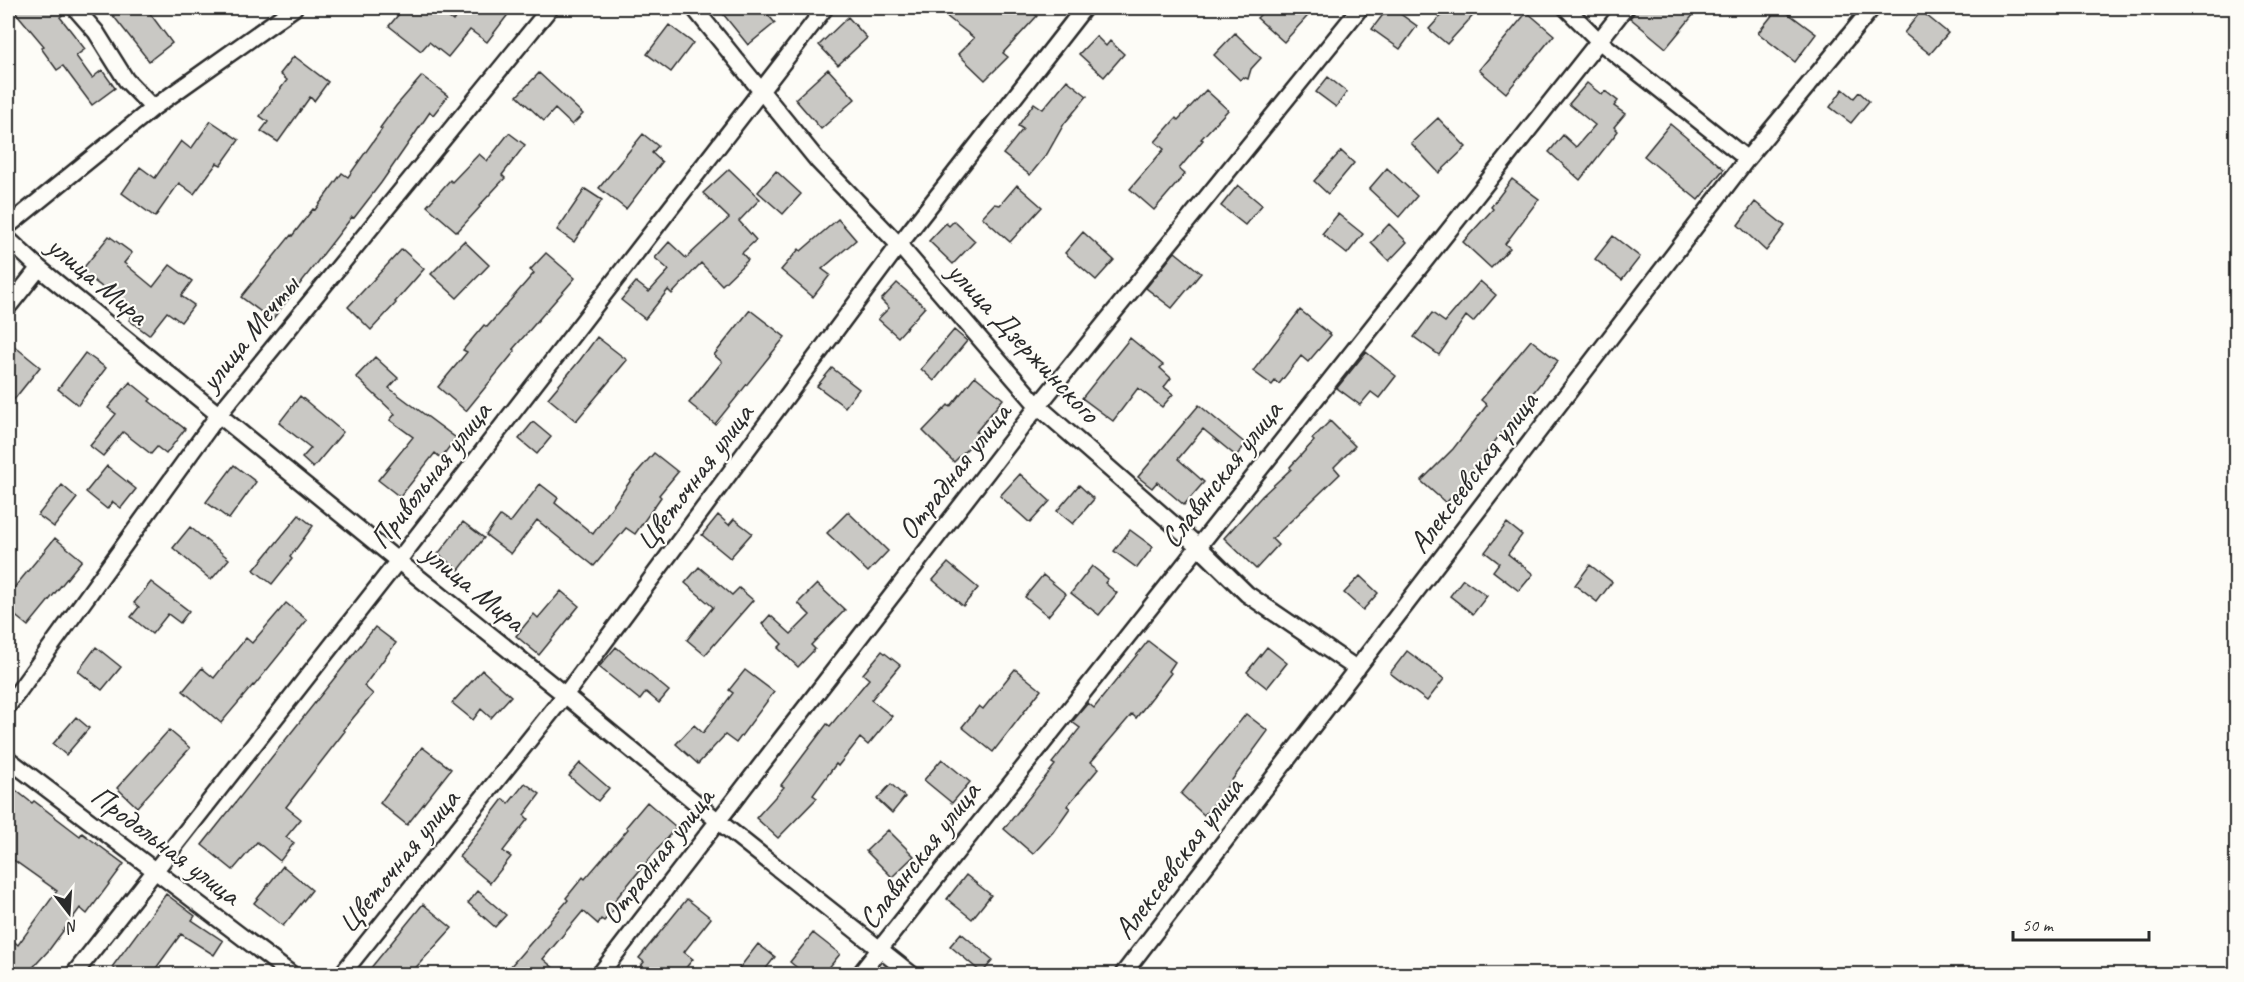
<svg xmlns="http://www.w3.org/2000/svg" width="2244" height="982" font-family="Caveat,sans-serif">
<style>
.building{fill:#c9c8c4;stroke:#2b2b2b;stroke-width:1.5}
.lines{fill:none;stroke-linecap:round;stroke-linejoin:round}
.street-casing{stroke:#2b2b2b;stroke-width:20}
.street{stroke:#fdfcf7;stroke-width:15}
.labels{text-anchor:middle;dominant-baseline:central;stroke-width:4.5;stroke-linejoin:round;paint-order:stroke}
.street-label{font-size:30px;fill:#2b2b2b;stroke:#fdfcf7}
</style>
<rect width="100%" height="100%" fill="#fdfcf7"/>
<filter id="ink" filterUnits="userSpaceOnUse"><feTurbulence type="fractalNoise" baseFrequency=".0167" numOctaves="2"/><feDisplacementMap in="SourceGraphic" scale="12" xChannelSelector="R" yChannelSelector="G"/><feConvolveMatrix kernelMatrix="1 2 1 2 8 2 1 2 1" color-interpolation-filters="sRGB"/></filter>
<g filter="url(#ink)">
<path class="building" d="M12 8H66V12L60 17 85 49 76 56 92 78 102 70 115 88 92 105 63 66 57 70 41 48 44 46Z
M107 8H146L172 43 149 61Z
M404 8H436L453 21 463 8H513L487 42 470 30 448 57 429 42 421 51 389 26Z
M731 8H762L775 23 748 45 723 14Z
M936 8H1027L1037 16 1003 53 1008 57 985 80 958 54 974 38Z
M1267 8H1315L1284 42 1257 18Z
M1388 8H1392L1417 26 1400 49 1372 29Z
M1448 8H1480L1447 44 1429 29Z
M1638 8H1699L1666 48 1630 18Z
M1778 8H1781L1816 34 1795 62 1758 33Z
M1921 11 1948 33 1930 54 1904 33Z
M1527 12 1554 35 1506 93 1479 70Z
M848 17 867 38 838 65 819 45Z
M669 25 693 43 671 72 647 54Z
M1235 33 1261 58 1251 69 1248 79 1243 77 1240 80 1214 55Z
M1096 36 1106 46 1110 41 1124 54 1104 77 1079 54Z
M294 56 328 82 314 101 310 97 278 142 261 131 268 122 260 116 287 80 280 74Z
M828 69 855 99 821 129 795 99Z
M539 73 583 114 572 125 555 109 544 121 517 96Z
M422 76 448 96 433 115 430 112 381 183 354 218 352 217 272 320 241 297 291 235 292 236 313 209 315 210 342 173 348 177 382 129 380 128 396 106Z
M1328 77 1347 92 1336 107 1316 92Z
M1067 80 1087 96 1064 124 1047 154 1030 175 1003 154 1023 129 1018 126 1034 103 1043 109Z
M1587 83 1602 95 1605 91 1618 101 1614 106 1625 114 1614 127 1618 131 1580 180 1549 152 1563 135 1576 147 1595 125 1569 104Z
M1843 89 1854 98 1859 92 1869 101 1851 123 1830 107Z
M1206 90 1228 110 1201 139 1203 140 1179 169 1185 174 1154 210 1130 189 1164 149 1155 142 1176 118 1178 120Z
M1438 118 1466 147 1439 173 1411 143Z
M211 121 239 140 221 165 217 163 194 194 179 183 155 217 122 193 140 167 155 178 181 141 191 149Z
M1670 124 1724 169 1698 200 1644 156Z
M509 133 525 145 502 175 505 178 479 206 480 207 457 232 427 206 450 180 452 182 479 154 487 161Z
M643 134 658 146 652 153 662 162 626 209 599 188Z
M1341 151 1354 163 1328 194 1314 181Z
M1387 168 1417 196 1399 217 1369 189Z
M729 169 760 199 739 221 756 240 742 253 748 260 722 285 701 263 672 294 668 290 645 319 621 300 636 282 649 292 669 270 655 258 669 242 686 258 729 218 703 193Z
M776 171 801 194 783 214 758 192Z
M1512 179 1539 199 1505 244 1510 248 1491 268 1463 242 1493 209 1491 207Z
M1017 185 1042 207 1010 242 982 217 994 204 1000 205Z
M1238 185 1262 205 1245 225 1221 206Z
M585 189 602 200 574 242 557 230Z
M1755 202 1785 226 1766 251 1738 225Z
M1338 214 1363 234 1347 254 1322 234Z
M838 219 856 240 822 269 830 275 813 297 781 270 799 249 801 251Z
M954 221 975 241 953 264 929 241 946 223 949 226Z
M1389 224 1407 242 1389 261 1371 243Z
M1083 232 1114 260 1096 280 1065 253Z
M109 236 132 253 124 263 153 287 170 265 192 281 181 296 194 305 181 322 167 312 149 335 129 320 132 316 121 306 123 303 81 271Z
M1613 236 1640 257 1622 280 1595 259Z
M464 241 489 265 457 298 431 274Z
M402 249 424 269 395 302 396 303 371 330 348 307Z
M1175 252 1201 273 1172 308 1146 288Z
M546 253 575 278 513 349 515 351 466 411 438 387 467 352 463 350 484 325 487 327 534 273 530 270Z
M1480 281 1496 295 1473 322 1466 316 1439 355 1414 337 1432 313 1445 322Z
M897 283 925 307 898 337 878 319 889 308 881 300Z
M750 310 785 337 715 424 689 403 722 362 714 355Z
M1300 310 1331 335 1308 362 1301 356 1279 384 1275 381 1272 385 1253 371Z
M954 330 967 341 934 381 921 369Z
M597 337 627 360 576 421 548 398 580 360Z
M1130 338 1163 365 1160 368 1171 378 1164 387 1173 394 1162 407 1138 388 1113 421 1082 398Z
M1531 340 1558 361 1474 468 1476 470 1446 503 1421 481 1453 449 1487 405 1481 400Z
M8 341 40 367 8 407Z
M1366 352 1396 376 1379 398 1371 392 1360 405 1337 388Z
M85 353 106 368 78 405 58 389Z
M375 357 398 378 389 388 456 438 441 458 435 453 400 497 378 480 413 437 390 420 395 414 356 377Z
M832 368 859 389 845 407 817 386Z
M975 376 1003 399 976 432 980 436 954 462 923 431 948 405 950 407Z
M130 382 151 399 149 401 185 429 166 454 157 447 151 454 123 432 103 456 90 446 116 414 108 408Z
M300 396 343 432 313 468 302 458 311 448 279 423Z
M1199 405 1246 444 1236 456 1203 429 1178 459 1204 482 1184 505 1157 482 1152 488 1138 477Z
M1330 421 1355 446 1334 467 1340 474 1272 539 1278 545 1256 569 1224 538 1262 496 1291 469 1290 467 1314 441 1312 439Z
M533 422 551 437 537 454 519 439Z
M654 453 678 472 659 495 661 497 635 534 626 528 594 566 537 520 511 554 486 535 500 516 510 523 540 484 558 498 555 503 593 534 633 477Z
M234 465 256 482 229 519 206 502Z
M107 466 136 489 121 508 113 502 107 509 86 492Z
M1020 474 1050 501 1030 523 1000 496Z
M62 485 77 498 54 527 38 515Z
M1079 485 1094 499 1073 524 1057 511Z
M848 512 888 551 868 572 827 533Z
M299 515 313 526 290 557 292 559 272 584 254 570Z
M718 515 729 525 734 519 752 533 730 558 702 535Z
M463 522 484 538 459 570 438 554Z
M1507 523 1522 535 1508 554 1533 574 1519 591 1493 571 1499 563 1485 552Z
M190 527 229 559 211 580 173 548Z
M1130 530 1153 547 1137 568 1114 551Z
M55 538 82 560 28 626 8 610V595Z
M948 563 978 588 963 606 933 580Z
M1590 565 1612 582 1597 602 1575 585Z
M1092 566 1108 579 1105 583 1117 593 1099 615 1071 593Z
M699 567 732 595 739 588 753 600 705 655 687 640 713 607 685 583Z
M1043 575 1066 594 1048 616 1025 597Z
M1360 576 1378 593 1363 610 1344 593Z
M1463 579 1487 596 1473 614 1450 596Z
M151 582 189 611 180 623 168 614 152 634 131 617 139 607 134 603Z
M817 584 845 610 811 645 815 649 798 667 778 648 782 644 762 624 770 615 791 634 810 615 798 603Z
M561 591 579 606 539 655 516 636 534 614 538 618Z
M286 603 307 620 254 686 253 685 221 723 183 691 202 668 214 678 246 638 252 643Z
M375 627 396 643 364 686 373 694 343 730 345 731 286 807 301 819 286 837 294 843 280 861 257 842 233 870 202 845Z
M1148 641 1175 662 1169 671 1171 673 1136 718 1132 714 1091 762 1099 768 1067 806 1070 808 1053 832 1033 854 1004 829 1055 765 1052 763 1080 728 1072 722 1088 703 1094 708Z
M96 647 121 667 102 690 78 671Z
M616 647 669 691 659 703 646 692 640 700 599 667Z
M1267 647 1287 663 1267 688 1247 672Z
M882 651 900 665 871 700 892 716 868 745 860 738 838 766 836 764 813 795 817 798 778 838 756 818 784 787 781 785 827 724 830 726 869 679 863 674Z
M1407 651 1444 679 1427 701 1390 673Z
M1015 669 1041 690 993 752 962 727 979 706 983 709Z
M482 670 511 696 491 718 481 709 473 720 452 703Z
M745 670 774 692 736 743 725 735 698 764 676 744 694 725 703 733 733 693 729 690Z
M1246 714 1268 731 1224 791 1225 792 1204 815 1181 794Z
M76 717 89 728 66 755 53 744Z
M169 730 190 748 137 807 117 788Z
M422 747 451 769 407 825 380 803Z
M942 759 970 782 952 803 924 780Z
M580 763 609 788 598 801 569 776Z
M525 783 540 794 524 815 528 819 503 851 511 857 490 883 459 857 503 799 509 803Z
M8 784 32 803 34 801 80 836 82 833 124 864 87 914 80 908 49 950 26 975H8V936L18 945 57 891 8 856Z
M891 784 905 797 892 813 877 799Z
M647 802 676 827 615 900 616 901 614 904 617 906 604 921 601 919 598 924 583 911 543 959 562 975H503L568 900 566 898 583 877 585 879 628 829 626 827Z
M888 830 914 856 892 877 866 851Z
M283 866 312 890 283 926 254 903Z
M966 875 991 895 972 919 947 899Z
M478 891 506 915 495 927 468 903Z
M166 894 195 916 192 920 223 941 214 955 181 934 151 975H122L112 967Z
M687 899 711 918 684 952 693 959 680 975H633L644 962 639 958Z
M423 904 452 928 409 975H365Z
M813 933 840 954 823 975H806L790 962Z
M961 933 993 960 982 973 950 946Z
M758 944 775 957 761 975H734Z"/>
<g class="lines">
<g class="street-casing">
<path id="street" d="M75 8 96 32 126 80 153 108
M694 8 818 161 899 245 1038 406 1198 546 1247 594 1357 669
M1566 8 1599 41 1747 159
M8 226 153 108 294 8
M8 239 39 268 398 561 565 695 718 821 911 974
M8 307 39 268
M8 706 219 414 550 8
M8 759 291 974
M74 974 398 561 825 8
M342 974 565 695 899 245 1084 8
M600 974 1038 406 1360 8
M860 974 1625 8
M1123 974 1747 159 1872 8"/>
</g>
<use href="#street" class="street"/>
</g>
</g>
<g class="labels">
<g class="street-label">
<text transform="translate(98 280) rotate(40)">улица Мира</text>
<text transform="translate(249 333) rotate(-51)">улица Мечты</text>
<text transform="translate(1024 342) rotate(47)">улица Дзержинского</text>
<text transform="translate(954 471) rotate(-52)">Отрадная улица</text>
<text transform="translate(1473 472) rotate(-53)">Алексеевская улица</text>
<text transform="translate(1221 474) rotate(-52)">Славянская улица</text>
<text transform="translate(430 475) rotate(-52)">Привольная улица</text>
<text transform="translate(694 477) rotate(-53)">Цветочная улица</text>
<text transform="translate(474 587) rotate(39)">улица Мира</text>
<text transform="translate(166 845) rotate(37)">Продольная улица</text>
<text transform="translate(919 855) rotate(-52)">Славянская улица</text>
<text transform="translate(657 856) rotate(-52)">Отрадная улица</text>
<text transform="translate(1178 858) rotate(-53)">Алексеевская улица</text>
<text transform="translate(398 861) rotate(-51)">Цветочная улица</text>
</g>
</g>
<rect width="2244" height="982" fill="none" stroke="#fdfcf7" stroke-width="30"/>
<rect x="15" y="15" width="2214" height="952" fill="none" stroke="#2b2b2b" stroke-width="2" filter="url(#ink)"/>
<g transform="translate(69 913) rotate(163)" stroke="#fdfcf7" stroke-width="4.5" paint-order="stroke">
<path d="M0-4.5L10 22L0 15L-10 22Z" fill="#2b2b2b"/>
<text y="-9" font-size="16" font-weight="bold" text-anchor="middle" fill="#2b2b2b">N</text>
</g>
<path d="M2013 931v9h136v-9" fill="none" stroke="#2b2b2b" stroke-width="3"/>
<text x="2022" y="931" font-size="18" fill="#2b2b2b" stroke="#fdfcf7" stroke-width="4.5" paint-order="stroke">50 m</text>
</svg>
